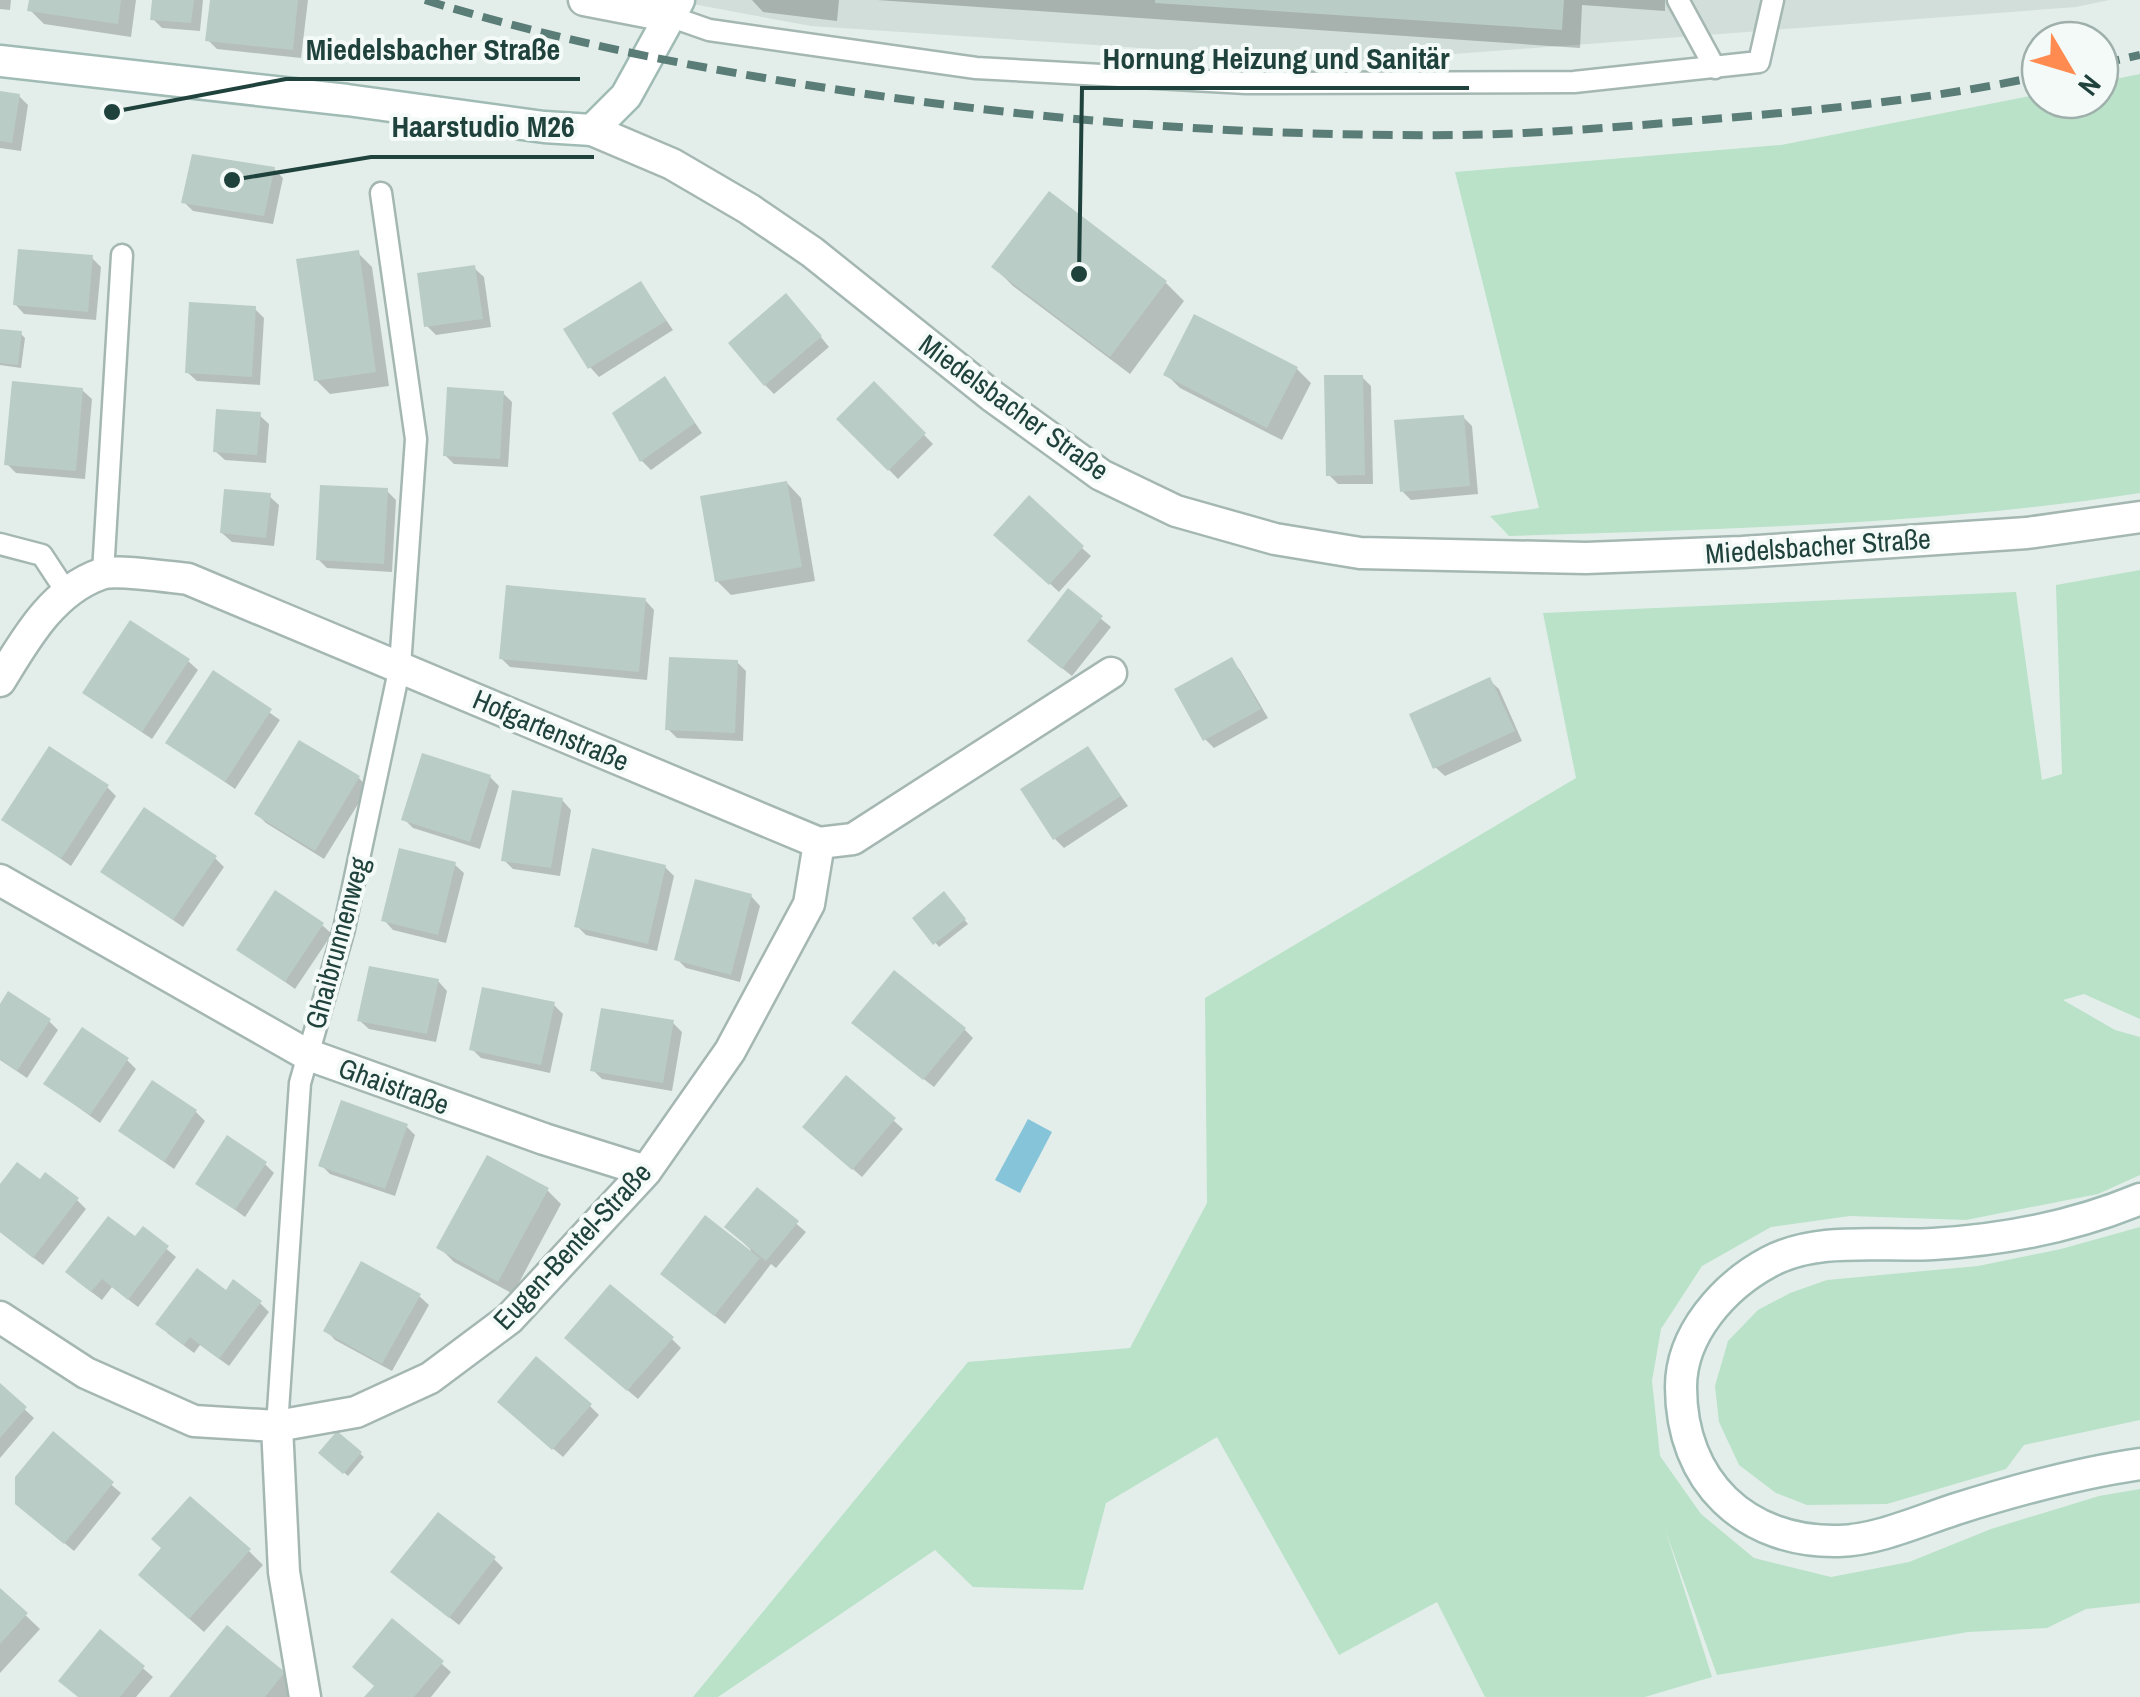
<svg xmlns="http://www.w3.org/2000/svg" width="2140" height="1697" font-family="'Archivo Narrow',sans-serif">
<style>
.built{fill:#d1ded9}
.green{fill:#b9e2c8}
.water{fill:#85c4d9}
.shadow{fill:#0003}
.building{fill:#baccc6}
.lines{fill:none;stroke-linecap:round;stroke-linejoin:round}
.lane-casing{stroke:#a5b7b2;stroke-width:25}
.street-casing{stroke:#a5b7b2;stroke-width:35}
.secondary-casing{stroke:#a0bbb4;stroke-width:35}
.lane{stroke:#fff;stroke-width:20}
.street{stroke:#fff;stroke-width:30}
.secondary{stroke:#fff;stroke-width:30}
.rail{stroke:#5b7d77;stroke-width:8;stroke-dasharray:20 10;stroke-linecap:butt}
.labels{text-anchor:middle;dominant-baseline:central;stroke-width:8;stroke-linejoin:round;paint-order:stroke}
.street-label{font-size:28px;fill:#20423c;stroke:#f4faf7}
.leader{fill:none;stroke:#20423c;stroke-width:4}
.callout-dot{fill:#20423c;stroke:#f4faf7;stroke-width:4}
.callout-label{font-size:30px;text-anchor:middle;font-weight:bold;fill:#20423c;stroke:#f4faf7;stroke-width:8;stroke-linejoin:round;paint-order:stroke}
</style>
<rect width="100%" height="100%" fill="#e3eeea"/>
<path class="built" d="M671 0H2109L2076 7 1349 62 811 26Z"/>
<path class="green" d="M2140 74V493C1931 525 1720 529 1509 536L1490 516 1539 508 1455 172 1781 145 2040 94V100H2100V82Z
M2140 570V1019L2084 994 2063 1000 2115 1030 2140 1037V1175L2098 1194 1966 1220 1850 1216 1771 1227 1702 1266 1661 1329 1652 1381 1660 1456 1701 1514 1754 1558 1831 1577 1909 1562 1991 1529 2099 1496 2140 1489V1603L2086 1609 2047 1628 1968 1632 1717 1675 1665 1529 1712 1677 1645 1697H1485L1437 1602 1339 1655 1217 1437 1106 1503 1083 1590 973 1587 935 1550 718 1697H693L968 1362 1130 1348 1207 1203 1205 998 1576 778 1543 613 2016 592 2042 780 2062 774 2056 585Z
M2140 1227V1420L2024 1445 2006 1469 1887 1504 1807 1505 1776 1493 1739 1465 1719 1422 1715 1386 1728 1341 1758 1310 1790 1293 1827 1280 1978 1266 2061 1249Z"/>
<path class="water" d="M1028 1119 1052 1132 1020 1193 995 1180Z"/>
<path class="shadow" d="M0 0H11L10 10 0 9Z
M31 0H136L131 37 44 24 30 10Z
M155 0H203L200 31 162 28 153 19Z
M212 0H308L301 58 217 49 208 40Z
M752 0H839L837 21 763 12Z
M877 0H1665V11L1582 5 1580 48Z
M0 93 19 96 28 105 21 151 0 148Z
M274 169 283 178 273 224 193 211 184 202Z
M358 253 372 267 389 386 330 394 316 380Z
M92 258 101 267 96 320 24 314 15 304Z
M994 267 1166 283 1184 301 1130 374 1013 286Z
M474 268 484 277 491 327 436 335 427 326Z
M641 284 673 330 599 377 590 367Z
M795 305 829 347 774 394 765 385Z
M255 309 264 318 260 385 197 381 187 372Z
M1195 317 1297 369 1311 383 1282 440 1180 388 1166 374Z
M0 331 21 334 25 338 21 368 0 365Z
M1362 377 1371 386 1373 484H1338L1329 475Z
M665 379 702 433 651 470 642 461 616 414Z
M874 384 933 444 898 479 839 419Z
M82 390 92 399 85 479 16 473 7 464Z
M503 393 512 402 508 467 454 464 445 455Z
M259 415 269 424 266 463 225 460 215 451Z
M1463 417 1472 426 1478 494 1411 500 1402 491Z
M787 483 801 498 815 581 731 595 717 581Z
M387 491 396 500 392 572 327 568 318 559Z
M269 496 279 505 274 546 232 542 222 533Z
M1006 543 1082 548 1091 556 1059 592Z
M1068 592 1111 627 1072 676 1039 650Z
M645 600 654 610 647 680 510 667 501 658Z
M1231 660 1240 670 1268 718 1214 748 1205 739Z
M188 661 198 670 152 739 95 701Z
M737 662 746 671 743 741 677 738 668 729Z
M214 673 280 720 235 789 168 742Z
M1489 680 1499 689 1522 741 1445 776 1435 767Z
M1088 749 1128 806 1064 848 1055 839Z
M490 777 499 786 480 849 413 828 404 819Z
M359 778 368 788 324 859 266 823 257 814Z
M107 787 116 796 71 866 4 819Z
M562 800 571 810 560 876 513 869 504 860Z
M215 858 224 867 183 927 104 872Z
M454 864 464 873 446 943 393 930 384 920Z
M665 867 674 876 657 951 586 935 577 926Z
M944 895 968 924 939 947 915 918Z
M751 896 760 906 740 982 686 968 677 959Z
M322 925 332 934 295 989 239 949Z
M438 981 447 991 436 1042 369 1029 359 1020Z
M553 1004 563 1014 550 1073 481 1058 472 1049Z
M0 1008 49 1021 58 1030 27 1078 0 1060Z
M673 1023 682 1032 672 1091 602 1079 593 1070Z
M964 1029 973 1038 934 1087 863 1032Z
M127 1060 136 1069 100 1123 46 1084Z
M847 1079 903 1129 862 1177 815 1136Z
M196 1112 205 1121 174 1169 121 1131Z
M406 1126 415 1135 395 1196 330 1174 321 1165Z
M265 1164 274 1173 245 1217 198 1183Z
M40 1183 77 1200 86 1209 43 1265 0 1232V1188Z
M547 1190 561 1204 513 1294 454 1262 440 1248Z
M758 1191 806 1232 776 1268 771 1264 725 1324 672 1282 749 1253 751 1250 728 1227Z
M143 1229 176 1257 138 1307 112 1287 102 1300 77 1281 135 1239Z
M226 1293 260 1303 269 1312 229 1366 200 1345 194 1353 167 1333Z
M419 1296 429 1305 392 1371 335 1340 326 1330Z
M672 1339 681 1348 638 1399 576 1347Z
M0 1387 34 1418 0 1458Z
M590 1406 599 1415 563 1457 509 1411Z
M337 1434 364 1457 348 1476 322 1453Z
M53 1435 121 1493 74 1551 28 1513Z
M249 1551 263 1565 204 1632 156 1589Z
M494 1559 503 1568 459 1625 403 1581Z
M0 1591 40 1629 0 1673Z
M393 1621 451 1672 431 1697H367L376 1686Z
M101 1632 153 1677 136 1697H79Z
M283 1674 297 1688 290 1697H173Z"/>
<path class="building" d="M29 0H121L118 24 27 11Z
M152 0H194L191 23 150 20Z
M210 0H298L293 50 205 41Z
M1155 0H1564L1562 30 1155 3Z
M0 91 20 94 12 143 0 141Z
M192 154 275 167 264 216 181 203Z
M1049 191 1167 281 1110 357 991 267Z
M18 249 93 255 88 312 13 305Z
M359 250 376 372 314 381 296 259Z
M475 265 483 319 424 327 417 273Z
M641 281 666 321 588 369 563 329Z
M786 293 822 336 764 386 728 343Z
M189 302 256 306 252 377 185 373Z
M1194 314 1298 367 1267 428 1163 375Z
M0 329 22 331 18 365 0 363Z
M1324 375H1363L1365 475 1326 476Z
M665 376 695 423 640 462 612 413Z
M12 381 83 388 76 471 4 465Z
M874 381 926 433 888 471 836 419Z
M447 387 504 391 500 459 443 456Z
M216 409 261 412 257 455 213 452Z
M1464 415 1470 486 1400 492 1394 420Z
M787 481 802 567 715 582 700 496Z
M320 485 388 488 384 564 316 560Z
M224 489 271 493 266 538 220 533Z
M1029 495 1084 546 1049 585 993 535Z
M506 585 646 598 639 672 499 659Z
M1068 588 1103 616 1062 669 1027 641Z
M130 620 190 659 142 732 82 693Z
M669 657 738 660 735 733 665 730Z
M1232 657 1261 709 1203 741 1174 689Z
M213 670 272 709 225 782 165 743Z
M1490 677 1515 731 1433 769 1409 714Z
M299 740 360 776 315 851 254 814Z
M49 746 109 785 61 859 1 820Z
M1088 746 1121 796 1053 840 1020 789Z
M422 753 491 775 470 842 401 820Z
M512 790 563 798 551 868 501 861Z
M144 807 217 856 173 920 100 872Z
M399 848 456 862 438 935 381 921Z
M592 848 666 865 648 944 574 927Z
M695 879 752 894 731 975 674 960Z
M275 890 324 923 285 982 236 950Z
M944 891 966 919 933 945 912 918Z
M369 966 439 979 427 1034 357 1021Z
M894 970 966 1028 923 1080 851 1023Z
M482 987 555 1002 541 1065 469 1050Z
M8 991 51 1019 17 1071 0 1059V1004Z
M601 1008 674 1020 663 1083 590 1071Z
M82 1027 129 1058 90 1115 43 1084Z
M846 1075 896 1118 852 1170 802 1127Z
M152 1080 197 1110 164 1162 118 1131Z
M341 1100 408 1124 385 1189 318 1166Z
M227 1135 267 1162 235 1210 195 1184Z
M487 1155 549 1188 498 1282 436 1248Z
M17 1162 40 1179 45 1172 79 1198 33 1258 0 1232V1184Z
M757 1187 799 1221 766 1261 724 1227Z
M705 1215 760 1258 714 1316 660 1274Z
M108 1216 135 1236 143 1226 169 1246 128 1300 102 1279 91 1292 65 1272Z
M361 1261 421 1294 382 1364 323 1331Z
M197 1268 226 1290 233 1279 262 1301 219 1359 190 1337 184 1345 155 1324Z
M610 1284 674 1337 627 1391 564 1338Z
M536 1356 592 1404 552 1450 497 1402Z
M0 1383 27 1407 0 1438Z
M53 1431 114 1482 64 1544 15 1504V1477Z
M337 1431 362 1452 343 1474 318 1453Z
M190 1496 251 1549 189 1619 138 1575 161 1548 151 1539Z
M438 1512 496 1557 449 1618 390 1572Z
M0 1588 28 1613 0 1644Z
M392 1618 444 1661 414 1697H364L374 1686 352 1667Z
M227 1625 285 1672 265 1697H169Z
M100 1629 145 1666 120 1697H78L58 1681Z"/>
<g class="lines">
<g class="lane-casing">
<path id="lane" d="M1678 0 1715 68
M672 17 709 30 976 68 1246 83 1574 82 1759 62 1773 0
M0 544 42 555 67 593
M103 573 122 255
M277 1426 300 1083 344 929 400 666 416 439 381 193"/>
</g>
<g class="street-casing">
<path id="street" d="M584 0 672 17
M592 130 672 164 749 209 812 252 992 396 1101 475 1176 511 1275 539 1360 553 1586 558 1742 552 2027 533 2140 517
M0 681C25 640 52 591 101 574 116 569 169 577 188 579L819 843 853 839 1111 673
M0 880 306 1054 544 1139 646 1171
M0 1317 86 1373 194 1421 277 1426 356 1412 430 1378 509 1319 646 1171 730 1051 809 904 819 843
M277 1426 284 1572 305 1697"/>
</g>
<g class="secondary-casing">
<path id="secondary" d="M0 61 347 100 544 127 592 130 626 96 679 0
M2140 1199C2075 1226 2004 1240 1933 1244 1880 1247 1817 1236 1769 1262 1724 1286 1681 1334 1681 1387 1681 1481 1745 1543 1839 1541 1878 1540 1919 1521 1956 1509 2016 1490 2077 1473 2140 1464"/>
</g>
<use href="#lane" class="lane"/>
<use href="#street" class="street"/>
<use href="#secondary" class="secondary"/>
<path class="rail" d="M425 0C557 41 696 68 833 89 1041 121 1251 137 1462 135 1538 134 1615 127 1691 121 1807 111 1925 101 2040 76
M2100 64 2140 55"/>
</g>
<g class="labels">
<g class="street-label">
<text transform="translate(1014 407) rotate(36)">Miedelsbacher Straße</text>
<text transform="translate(1818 546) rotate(-4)">Miedelsbacher Straße</text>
<text transform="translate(551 730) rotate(23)">Hofgartenstraße</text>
<text transform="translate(337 943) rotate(-75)">Ghaibrunnenweg</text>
<text transform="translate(394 1086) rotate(20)">Ghaistraße</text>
<text transform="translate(572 1246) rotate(-47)">Eugen-Bentel-Straße</text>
</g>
</g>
<path class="leader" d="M112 112L286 79H580M1079 274L1082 88H1469M232 180L371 157H594"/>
<g class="callout-dot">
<circle cx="112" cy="112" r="10"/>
<circle cx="1079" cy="274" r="10"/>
<circle cx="232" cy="180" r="10"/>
</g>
<g class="callout-label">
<text x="433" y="60">Miedelsbacher Straße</text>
<text x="1276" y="69">Hornung Heizung und Sanitär</text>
<text x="483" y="137">Haarstudio M26</text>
</g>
<g transform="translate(2070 70) rotate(128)"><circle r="48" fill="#f4faf7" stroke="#9fb0ac" stroke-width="2.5"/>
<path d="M0-8L18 38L0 25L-18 38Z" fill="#ff8b50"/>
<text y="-15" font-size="28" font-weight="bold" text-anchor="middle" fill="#20423c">N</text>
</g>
</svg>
